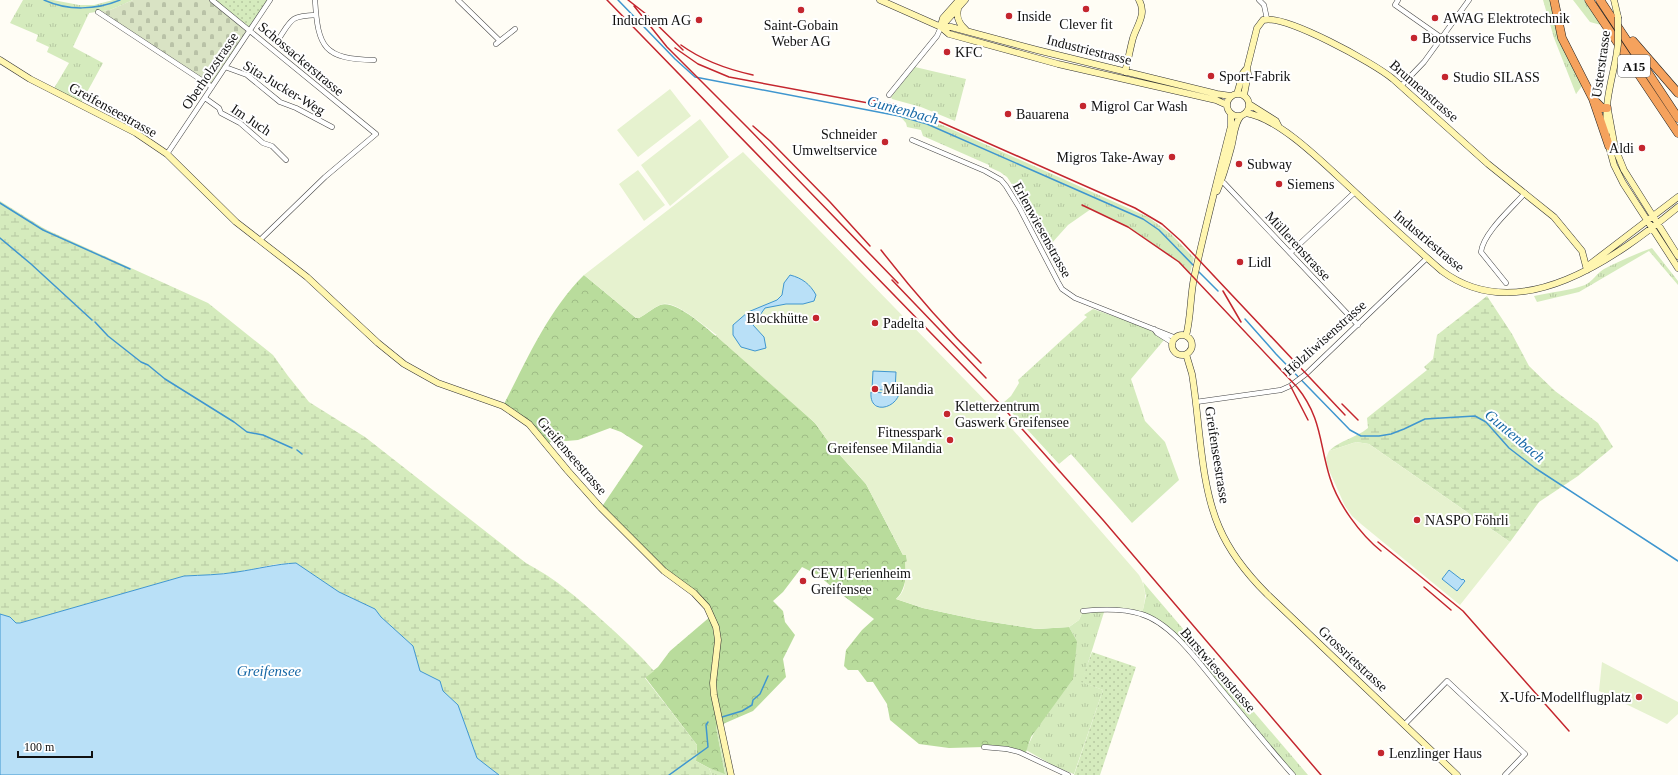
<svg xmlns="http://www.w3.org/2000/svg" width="1678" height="775" font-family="'Times New Roman',serif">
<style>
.grass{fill:url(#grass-tufts)}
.forest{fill:url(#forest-crowns)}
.wetland{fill:url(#wetland-marsh)}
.cemetery{fill:url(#cemetery-stones)}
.park{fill:url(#park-dots)}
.pitch{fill:#e6f2cf}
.water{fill:#b9e0f7;stroke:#3f96cf}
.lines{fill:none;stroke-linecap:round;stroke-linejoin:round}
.stream{stroke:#3f96cf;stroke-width:1.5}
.street-casing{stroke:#444;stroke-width:5.5}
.secondary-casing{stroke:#333;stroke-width:7}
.highway-casing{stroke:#222;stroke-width:9}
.street{stroke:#fff;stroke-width:4.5}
.secondary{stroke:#fff6b0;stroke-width:6}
.highway{stroke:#f5a25d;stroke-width:8}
.rail{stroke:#c4262e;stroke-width:1.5}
.secondary-bridge-casing{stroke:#333;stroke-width:7;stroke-linecap:butt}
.secondary-bridge{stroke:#fff6b0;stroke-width:6}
.poi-dot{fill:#c4262e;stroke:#fff;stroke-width:1.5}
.labels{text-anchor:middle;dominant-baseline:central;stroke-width:4;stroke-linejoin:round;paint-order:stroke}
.shield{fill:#fff;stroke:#585858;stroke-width:1}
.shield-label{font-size:13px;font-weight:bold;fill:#111}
.poi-label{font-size:14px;fill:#111;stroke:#fff;text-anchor:start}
.street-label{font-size:14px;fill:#111;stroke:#fff}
.water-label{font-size:15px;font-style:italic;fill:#1768a6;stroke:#fff}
</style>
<defs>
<pattern id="grass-tufts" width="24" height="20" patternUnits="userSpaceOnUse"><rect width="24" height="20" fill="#d5ebbd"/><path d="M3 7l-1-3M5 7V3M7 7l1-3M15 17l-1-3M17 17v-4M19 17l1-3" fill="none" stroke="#b6c8a1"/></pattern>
<pattern id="forest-crowns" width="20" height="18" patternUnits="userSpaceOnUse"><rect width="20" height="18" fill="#b9dc9c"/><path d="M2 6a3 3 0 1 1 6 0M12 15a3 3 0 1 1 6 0" fill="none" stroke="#9ebc85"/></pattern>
<pattern id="wetland-marsh" width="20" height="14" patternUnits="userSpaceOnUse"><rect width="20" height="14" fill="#d5ebbd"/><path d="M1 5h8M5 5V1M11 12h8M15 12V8" fill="none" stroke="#b6c8a1"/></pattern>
<pattern id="cemetery-stones" width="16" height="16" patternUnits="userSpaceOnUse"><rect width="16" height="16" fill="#d9e3c4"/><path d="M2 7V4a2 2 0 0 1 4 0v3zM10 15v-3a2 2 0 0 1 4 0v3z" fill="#b9c2a7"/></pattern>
<pattern id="park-dots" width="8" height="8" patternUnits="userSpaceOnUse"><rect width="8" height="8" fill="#d5ebbd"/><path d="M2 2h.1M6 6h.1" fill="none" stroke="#b6c8a1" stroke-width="1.8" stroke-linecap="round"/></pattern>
</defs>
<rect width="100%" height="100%" fill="#fffdf5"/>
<path class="grass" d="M23 0H53L79 5H94L113 0H133L110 10 89 13 73 47 103 63 80 105 53 90 69 63 47 52 49 47 36 41 38 35 10 23Z
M1543 0H1550L1564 50 1582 86 1576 94 1554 38Z
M1573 0H1584L1601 25 1590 22Z
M915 67 966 79 955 121 921 107 892 99 891 97Z
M899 115 942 125 1148 217 1171 234 1194 258 1190 273 1176 260 1128 227 1091 209 1068 225 1051 244 1043 228 1031 220 1015 189 1007 177 1000 172 989 167V165L923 136 921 130 907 127 906 123Z
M1652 248 1678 281V285L1649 251 1579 292 1537 302 1534 296C1551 292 1569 291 1585 285 1592 282 1597 273 1604 269 1619 261 1636 254 1652 248Z
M1093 309 1145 327 1164 340 1131 379 1145 421 1165 442 1179 480 1132 523 1071 454 1059 464 1003 403 1011 396 1019 383 1018 380 1087 317 1084 315Z
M1143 582 1308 775H1293L1190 652 1168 630 1142 614 1146 596Z
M1105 609 1082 682 1103 690 1074 774 1056 767 1026 750 1077 641 1069 627 1079 620 1083 611Z
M720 725 731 775H712L709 768 725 773 716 727Z"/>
<path class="forest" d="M584 275 636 318H639C646 314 653 308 660 305 675 299 705 327 716 336L733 315 801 410 815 423 830 444 866 484 903 555 906 554C909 566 906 591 896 599L923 608 979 620 1037 629 1069 627 1077 641 1073 679 1031 737 1025 755 984 747 949 748 919 744 890 720 887 704 873 682H867L858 670H848L844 666 846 650 862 630 874 619 832 587 818 575 802 567 783 592 773 601 783 611 785 622 795 635 783 659 786 677 753 711 716 727 725 774 709 768 696 761 697 745 645 677 658 667 670 651 711 616 700 599 664 571 601 508 643 446 621 432 610 428 578 440 566 441 554 439 547 445 539 434 503 406C527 360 547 312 584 275Z"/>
<path class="wetland" d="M0 201 45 229 208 303 273 355 288 376 309 402 365 437 526 563C556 579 578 598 603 621 621 637 638 653 654 671L645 678 697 745 696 761 709 768 712 775H499L477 758 458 705 443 691 440 681 420 671 413 646 381 617 375 609 339 592 296 563 277 564 237 572 210 575 184 576 20 623H16L10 617 0 614Z
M1487 296 1512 334 1529 366 1555 391 1598 423 1613 447 1578 476 1539 502 1510 542 1369 444 1356 442 1329 451C1340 440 1356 438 1368 428L1367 418 1427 370 1424 367 1433 359 1437 335Z"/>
<path class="cemetery" d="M133 0H212L250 31 212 87 98 12 110 10Z"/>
<path class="park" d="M212 0H270L250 31Z
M1092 652 1136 667 1100 775H1074L1103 690 1081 682Z"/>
<path class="pitch" d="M670 89 691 116 638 157 617 130Z
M700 119 729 157 670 206 641 165Z
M743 152 1007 423 1139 575C1147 589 1146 598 1142 614L1134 612 1083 611 1079 620 1069 627 1037 629 979 620 923 608 896 599C908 591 905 575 905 562L907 561 906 555H903L866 484 830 444 815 423 716 336 717 335C705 327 677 301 663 304 655 306 647 314 639 318H636L584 275Z
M638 170 665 205 644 221 619 184Z
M1356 442 1369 444 1510 542 1460 605 1361 524 1352 516 1345 506 1328 468 1326 458 1329 451Z
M1602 662 1678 702V714L1667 724 1599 691Z"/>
<path class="water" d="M790 275C802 278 810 284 816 295L814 301 803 304H786L765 308 753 325 764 337 766 348 755 351 741 347 733 335V325L748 312 777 300 782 295 784 283Z
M873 371 896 372 895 391 872 389Z
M871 392 899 394C895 409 869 415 871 392Z
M296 563 339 592 375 609 381 617 413 646 420 671 440 681 443 691 458 705 477 758 499 775H0V614L10 617 16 623H20L184 576C202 575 219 575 237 572 257 569 276 564 296 563Z
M1449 570 1462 580 1463 579 1465 581 1457 591 1442 579Z"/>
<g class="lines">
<path class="stream" d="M44 0C68 11 96 10 120 0
M618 0 675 59 695 77 899 116 927 124 1143 219 1159 230 1194 266
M0 203 43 230 130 269
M0 238 31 264 92 320
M1198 271 1218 291
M1245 319 1276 354 1350 430 1361 436H1379L1391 434 1404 429 1425 419 1475 416 1486 422 1509 448 1535 468 1678 561
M95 322 108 336 141 362 148 365 165 379 234 422 247 432 263 435 292 448
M297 450 302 454
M722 717 742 711 752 705 753 700 760 694 768 676
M669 775 708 747 706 725 708 722"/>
<g class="street-casing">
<path id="street" d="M212 0 376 134 325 177 260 240
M315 0C318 48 324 59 374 60
M458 0 499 40
M1259 0 1264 5 1267 19
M1398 0 1395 5 1442 38
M98 12 212 87
M278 40C292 19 290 16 316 15
M496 44 515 29
M225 67 247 75 280 102 296 108 332 127
M1401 86 1424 62 1469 0
M889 95 937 36 941 27
M205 98 219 108 221 113 240 123 263 143 272 146 286 160
M912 140 985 171 1001 180 1006 186 1019 207 1058 282 1062 289 1075 298 1176 338
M167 154 270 0
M1221 182 1224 183 1358 325
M1290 253 1355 192
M1506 283 1481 252C1483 233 1512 208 1525 193
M1154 329 1157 333 1173 343
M1196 402 1281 390 1290 386 1306 374 1427 258
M1083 611C1102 609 1122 608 1141 614 1172 623 1200 664 1220 688 1244 717 1268 747 1293 775
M1405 724 1447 681 1525 754 1505 775
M984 747 1007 749 1019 752 1068 775"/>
</g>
<g class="secondary-casing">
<path id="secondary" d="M880 0 941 27 949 34 1058 64 1216 100 1227 105
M1614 0 1618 17
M958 9C956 18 959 24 966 30
M941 25 943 18 959 0
M941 27H951L1037 50 1217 94 1231 96
M941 27 965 0
M0 60 30 79 136 133 167 154 236 222 307 277 378 343 404 364 438 383 503 406 529 424 568 471 601 508 664 571 694 593 707 607 716 627 718 640 713 683 714 695 731 775
M1125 72C1128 61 1130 49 1133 38 1137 25 1147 14 1139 0
M1227 105a11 11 0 1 1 22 0a11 11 0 1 1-22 0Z
M1237 94 1243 73 1247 68 1257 28 1263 20C1285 14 1374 63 1393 79L1488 164 1554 217 1582 251 1587 270
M1244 95 1248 74 1247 68
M1249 104 1276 121 1279 127
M1608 110 1615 148 1624 170 1678 256
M1246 113C1282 119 1328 168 1356 193 1384 219 1413 246 1442 271 1520 329 1617 257 1678 207
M1607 131C1604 107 1611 82 1616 58
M1608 143 1614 165 1623 183 1678 268
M1217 191C1223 177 1227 163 1231 148 1234 138 1234 123 1241 116
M1587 268 1589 265 1678 197
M1172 345a10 10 0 1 1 20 0a10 10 0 1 1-20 0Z
M1186 336C1191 318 1190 297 1194 278 1205 227 1218 177 1231 126V114
M1186 354 1192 374C1200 422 1200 483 1219 527 1230 553 1247 574 1267 594L1457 775"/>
</g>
<g class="highway-casing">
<path id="highway" d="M1554 0 1562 38 1593 99 1609 146
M1589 0 1678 133
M1600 0 1678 118
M1633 41 1678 93
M1595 101 1602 108H1607"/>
</g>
<use href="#street" class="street"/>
<use href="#secondary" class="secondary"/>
<use href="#highway" class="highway"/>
<path class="rail" d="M607 0 1000 404 1103 520 1321 775
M628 0 646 14 683 50
M634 6 667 47 748 128 898 283
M681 45C703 61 726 69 753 75
M675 48 698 64 729 77 879 105
M873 100 892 104 929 117 1135 208 1162 224 1181 241 1345 415
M872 108 909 114
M753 126 770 141 830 202 870 246
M1082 205 1128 227 1179 262 1297 387C1322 418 1319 443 1330 478 1338 504 1360 534 1381 551
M881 250C912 290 945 328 981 363
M892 280 986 378
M1223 291 1241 322
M1290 385 1308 420
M1342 404 1358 420
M1378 542 1463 611 1569 731
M1424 587 1451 610"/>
<g class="secondary-bridge-casing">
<path id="secondary-bridge" d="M1616 58 1618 44V17"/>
</g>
<use href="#secondary-bridge" class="secondary-bridge"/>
</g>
<g class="poi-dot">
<circle cx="1086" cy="9" r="4"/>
<circle cx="801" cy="10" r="4"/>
<circle cx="1009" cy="16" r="4"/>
<circle cx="1435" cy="18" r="4"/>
<circle cx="699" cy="20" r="4"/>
<circle cx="1414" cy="38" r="4"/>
<circle cx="947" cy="52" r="4"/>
<circle cx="1211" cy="76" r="4"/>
<circle cx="1445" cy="77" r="4"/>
<circle cx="1083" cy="106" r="4"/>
<circle cx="1008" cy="114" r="4"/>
<circle cx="885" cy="142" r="4"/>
<circle cx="1642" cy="148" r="4"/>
<circle cx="1172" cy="157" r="4"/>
<circle cx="1239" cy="164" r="4"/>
<circle cx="1279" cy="184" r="4"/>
<circle cx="1240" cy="262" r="4"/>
<circle cx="816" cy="318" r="4"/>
<circle cx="875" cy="323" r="4"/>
<circle cx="875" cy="389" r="4"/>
<circle cx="947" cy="414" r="4"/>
<circle cx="950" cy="440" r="4"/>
<circle cx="1417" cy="520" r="4"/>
<circle cx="803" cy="581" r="4"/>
<circle cx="1639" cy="697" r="4"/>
<circle cx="1381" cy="753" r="4"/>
</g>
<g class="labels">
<rect class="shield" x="1618" y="55" width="32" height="22" rx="3"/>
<g class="shield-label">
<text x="1634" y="66">A15</text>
</g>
<g class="poi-label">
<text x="1017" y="16">Inside</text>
<text x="1443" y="18">AWAG Elektrotechnik</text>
<text x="691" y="20" text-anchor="end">Induchem AG</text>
<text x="1086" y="24" text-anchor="middle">Clever fit</text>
<text x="801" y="25" text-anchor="middle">Saint-Gobain<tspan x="801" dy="16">Weber AG</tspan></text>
<text x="1422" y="38">Bootsservice Fuchs</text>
<text x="955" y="52">KFC</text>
<text x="1219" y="76">Sport-Fabrik</text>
<text x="1453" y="77">Studio SILASS</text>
<text x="1091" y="106">Migrol Car Wash</text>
<text x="1016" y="114">Bauarena</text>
<text x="877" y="134" text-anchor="end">Schneider<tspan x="877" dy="16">Umweltservice</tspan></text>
<text x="1634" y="148" text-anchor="end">Aldi</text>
<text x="1164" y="157" text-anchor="end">Migros Take-Away</text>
<text x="1247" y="164">Subway</text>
<text x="1287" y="184">Siemens</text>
<text x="1248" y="262">Lidl</text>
<text x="808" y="318" text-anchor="end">Blockhütte</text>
<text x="883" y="323">Padelta</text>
<text x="883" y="389">Milandia</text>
<text x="955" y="406">Kletterzentrum<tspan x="955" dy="16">Gaswerk Greifensee</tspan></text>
<text x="942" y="432" text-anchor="end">Fitnesspark<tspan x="942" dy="16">Greifensee Milandia</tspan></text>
<text x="1425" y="520">NASPO Föhrli</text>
<text x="811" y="573">CEVI Ferienheim<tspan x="811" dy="16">Greifensee</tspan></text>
<text x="1631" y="697" text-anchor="end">X-Ufo-Modellflugplatz</text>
<text x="1389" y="753">Lenzlinger Haus</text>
</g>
<g class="street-label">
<text transform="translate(1089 50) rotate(14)">Industriestrasse</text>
<text transform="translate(301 59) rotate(40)">Schossackerstrasse</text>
<text transform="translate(1601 64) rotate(-82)">Usterstrasse</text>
<text transform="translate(210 71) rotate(-56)">Oberholzstrasse</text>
<text transform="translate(284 88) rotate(31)">Sita-Jucker-Weg</text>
<text transform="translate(1424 91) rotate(41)">Brunnenstrasse</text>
<text transform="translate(113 110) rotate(29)">Greifenseestrasse</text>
<text transform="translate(251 120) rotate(34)">Im Juch</text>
<text transform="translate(1042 230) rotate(61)">Erlenwiesenstrasse</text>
<text transform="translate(1429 241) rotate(40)">Industriestrasse</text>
<text transform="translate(1298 246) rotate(47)">Müllerenstrasse</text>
<text transform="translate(1325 338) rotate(-42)">Hölzliwisenstrasse</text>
<text transform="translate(1217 455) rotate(81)">Greifenseestrasse</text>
<text transform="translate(572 456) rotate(49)">Greifenseestrasse</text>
<text transform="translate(1353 659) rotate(43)">Grossrietstrasse</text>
<text transform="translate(1218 670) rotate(49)">Burstwiesenstrasse</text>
</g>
<g class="water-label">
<text transform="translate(903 110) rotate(15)">Guntenbach</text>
<text transform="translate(1515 436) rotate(40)">Guntenbach</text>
<text x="269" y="671">Greifensee</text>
</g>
</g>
<path d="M18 751v6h74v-6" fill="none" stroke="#111111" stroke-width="2"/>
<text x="24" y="751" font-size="12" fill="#111111" stroke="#ffffff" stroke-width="3" paint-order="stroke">100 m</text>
</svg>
